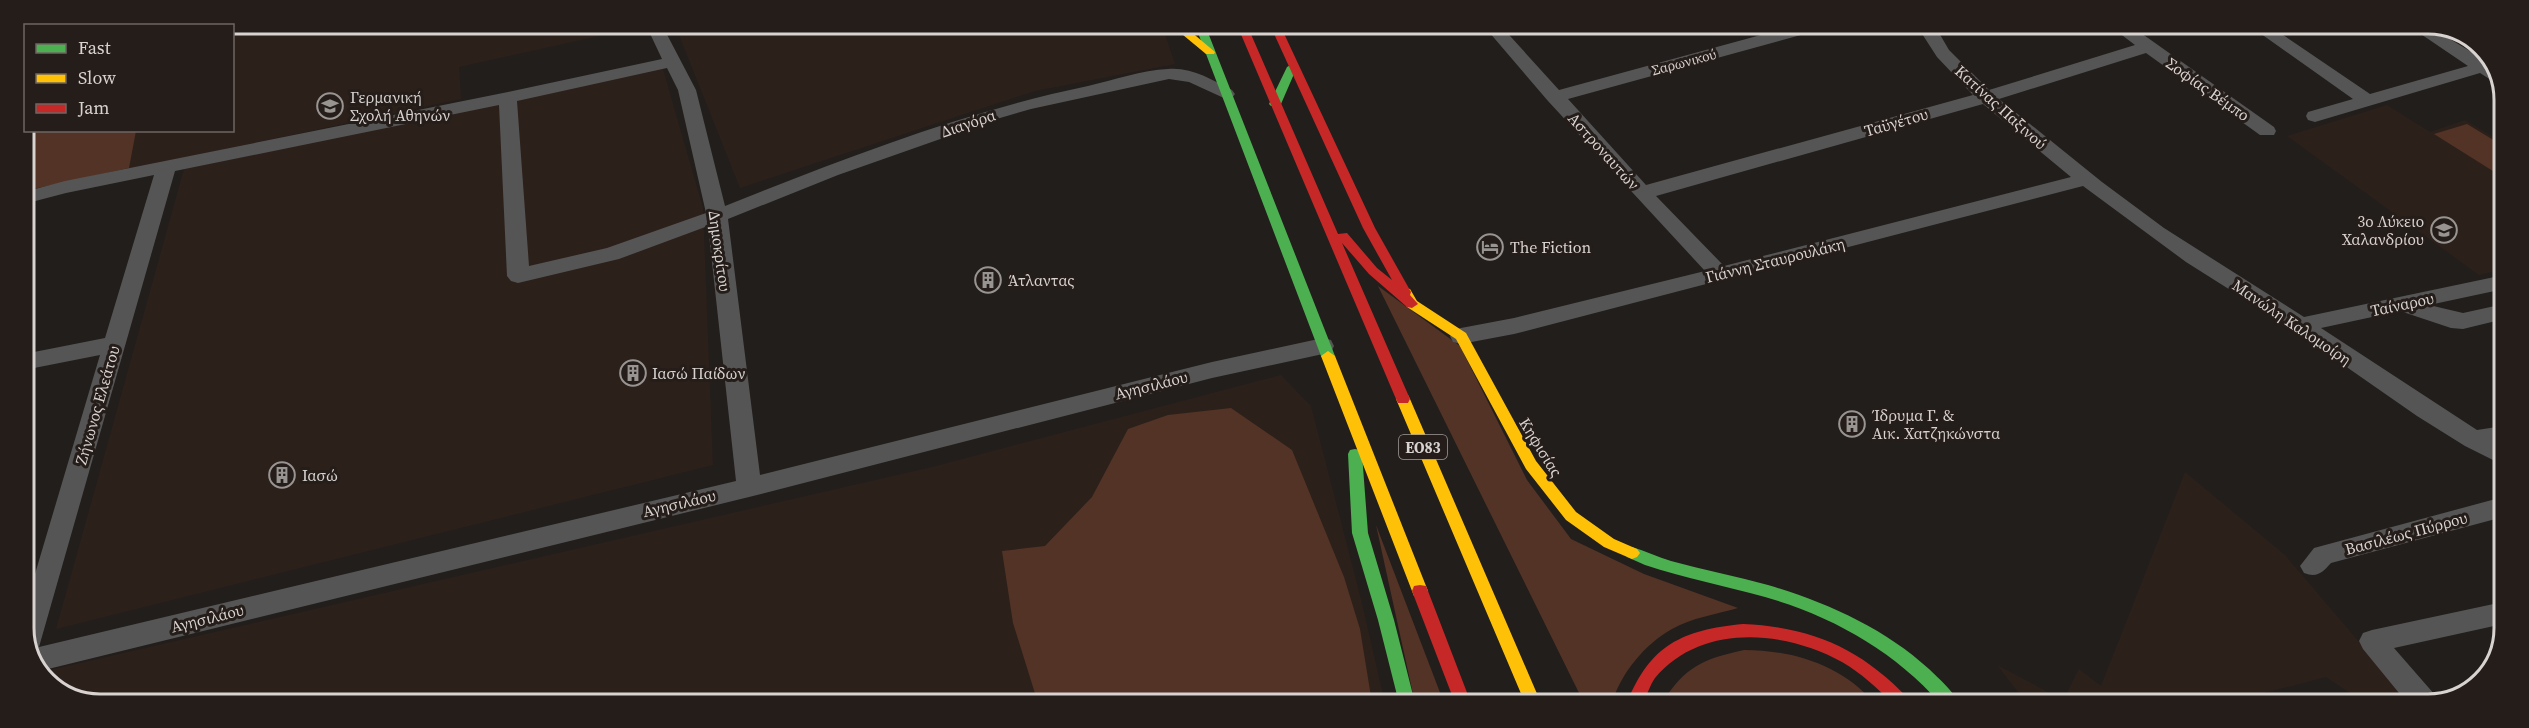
<svg xmlns="http://www.w3.org/2000/svg" width="2529" height="728" font-family="'Source Serif 4',serif">
<style>
.built{fill:#2c201a}
.green{fill:#533325}
.lines{fill:none;stroke-linecap:round;stroke-linejoin:round}
.street{fill:#565555;fill-rule:evenodd}
.fast{fill:#4caf50;fill-rule:evenodd}
.slow{fill:#ffc107;fill-rule:evenodd}
.jam{fill:#c62828;fill-rule:evenodd}
.labels{text-anchor:middle;dominant-baseline:central;stroke-width:6;stroke-linejoin:round;paint-order:stroke}
.far-street-label{font-size:14px;fill:#d8d3d0;stroke:#251d19}
.shield{fill:#251d19;stroke:#a29c99;stroke-width:1.5}
.shield-label{font-size:15px;font-weight:bold;fill:#d8d3d0}
.street-label{font-size:16px;fill:#d8d3d0;stroke:#251d19}
.poi-label{font-size:16px;fill:#d8d3d0;stroke:#251d19;text-anchor:start}
.rim{fill:none;stroke:#d8d3d0;stroke-width:3}
</style>
<rect width="100%" height="100%" fill="#221e1c"/>
<path class="built" d="M100 24 633 25 635 28 459 67 461 99 24 192 25 96 26 130H232V26L97 25Z
M675 25H1162L1175 64 1035 91 740 188Z
M663 69 703 208 713 465 56 629 184 169Z
M2387 105 2430 132 2465 120 2505 144 2504 269 2479 275 2287 136Z
M1281 375 1311 406 1361 599 1385 703 81 701 43 678 41 672 932 467Z
M2185 472 2285 555 2412 704H2366L2326 677 2222 704H2027L1997 665 2063 700 2079 669 2101 686Z"/>
<path class="green" d="M25 96 26 130 136 131 129 168 24 191Z
M2467 124 2505 147 2504 178 2434 134Z
M1378 286 1460 346 1527 480 1571 539 1644 574 1738 608C1717 614 1691 618 1672 629 1645 644 1621 673 1612 703H1584Z
M1231 408 1292 450 1344 577 1360 629 1372 703H1038L1013 623 1002 551 1045 546 1092 497 1128 429 1168 415Z
M1376 525 1444 703H1415Z
M1744 650C1792 650 1842 665 1874 703H1662C1685 667 1702 659 1744 650Z"/>
<g class="lines">
<path class="street" d="M646 25H662L696 90 725 206C843 159 963 112 1088 86 1114 80 1142 70 1168 69 1192 67 1212 80 1232 90L1235 94 1232 98 1226 99 1189 82 1169 79 1031 109 1000 118 838 175 728 219 760 475 1212 362 1323 338 1331 340 1334 346 1331 352 1323 354 1212 378 749 497 40 671 24 633V611L100 355 24 370V354L105 338 154 175 66 193 24 204V192L65 181 508 92 662 59ZM667 68 678 90 706 213 607 248 529 266 517 101ZM499 105 507 276 511 281 518 283 619 259 708 226 736 481 39 647 175 171Z
M1483 25 1501 26 1559 90 1794 26H1822L1819 30 1568 99 1646 185 1973 95 1937 57 1917 26H1935L1949 50 1989 90 2135 45 2110 26H2131L2274 127 2276 131 2274 135H2260L2146 53 1999 99 2102 182 2164 228 2304 317 2504 275V289L2429 305 2463 313 2504 304V319L2463 329 2451 328 2400 311 2321 328 2477 430 2503 426V465L2465 446 2417 416 2292 329 2186 262 2083 186 1514 334 1461 344 1453 342 1450 336 1453 330 1461 328 1514 318 1705 271 1548 101ZM1983 104 2071 177 1724 266 1656 196Z
M2250 26H2270L2370 94 2468 66 2409 26 2430 27 2493 65 2499 81 2491 80 2480 73 2315 122 2308 120 2306 116 2308 112 2353 99Z
M2503 92 2505 108 2498 107 2496 103 2499 93Z
M2503 497V517L2331 563C2322 573 2317 578 2304 573L2300 566 2314 548Z
M2503 602V624L2394 648 2435 695 2438 701 2429 704H2408L2363 649 2359 641 2363 633 2372 630Z"/>
<path class="fast" d="M1195 25H1205L1335 356 1333 359H1323L1321 356Z
M1292 64 1297 67 1281 104 1279 106H1271L1269 104 1287 67Z
M1355 449 1360 450 1362 454 1368 533 1394 620 1415 703H1399L1378 620 1352 533 1348 454 1350 450Z
M1632 547C1645 551 1658 557 1671 561 1703 570 1736 576 1768 585 1826 602 1884 628 1929 669 1939 679 1953 690 1958 703H1940C1894 651 1832 616 1765 597 1725 586 1685 578 1645 565L1627 557 1624 553 1627 549Z"/>
<path class="slow" d="M1171 25H1183L1215 52 1214 54H1206Z
M1405 288 1410 289 1417 301 1466 333 1536 461 1576 512 1614 539 1637 549 1640 553 1637 557 1632 559 1604 547 1566 520 1526 469 1456 339 1407 307 1399 292Z
M1328 351 1335 356 1428 591 1426 596 1420 597 1414 596 1412 591 1321 356Z
M1403 394 1408 395 1410 399 1541 703H1525L1396 399 1398 395Z"/>
<path class="jam" d="M1237 25H1247L1338 234 1347 233 1377 268 1392 280 1363 228 1270 25H1280L1375 228 1411 292 1410 295 1418 304 1412 308 1407 307 1369 274 1342 243 1410 399 1408 403H1398L1396 399Z
M1420 585 1426 586 1428 591 1471 703H1455L1412 591 1414 586Z
M1743 624C1812 627 1860 648 1908 698L1910 703H1892C1877 688 1861 673 1842 662 1785 630 1701 623 1655 678 1650 685 1647 695 1643 703H1627C1650 645 1682 630 1743 624Z"/>
</g>
<defs>
<g id="school-ring" transform="scale(1.35)"><circle r="9.5" fill="#251d19" stroke="#989491" stroke-width="1.5"/><path d="M0-5L7-2L0 1L-7-2ZM-4 1L0 2.5L4 1V4Q0 6-4 4Z" fill="#989491"/></g>
<g id="hotel-ring" transform="scale(1.35)"><circle r="9.5" fill="#251d19" stroke="#989491" stroke-width="1.5"/><path d="M-6-4.5h1.5V1H6V5H4.5V3h-9V5H-6ZM-4 0a1.8 1.8 0 1 1 3.6 0ZM.5 0V-2.5h3Q6-2.5 6 0Z" fill="#989491"/></g>
<g id="building-ring" transform="scale(1.35)"><circle r="9.5" fill="#251d19" stroke="#989491" stroke-width="1.5"/><path d="M-4-6H4V6H1V3H-1V6H-4ZM-2.5-4.3h1.7v1.8h-1.7ZM.8-4.3h1.7v1.8H.8ZM-2.5-1h1.7V.8h-1.7ZM.8-1h1.7V.8H.8Z" fill="#989491"/></g>
</defs>
<g fill-rule="evenodd">
<use href="#school-ring" x="330" y="106"/>
<use href="#school-ring" x="2444" y="230"/>
<use href="#hotel-ring" x="1490" y="247"/>
<use href="#building-ring" x="988" y="280"/>
<use href="#building-ring" x="633" y="373"/>
<use href="#building-ring" x="1852" y="424"/>
<use href="#building-ring" x="282" y="475"/>
</g>
<g class="labels">
<g class="far-street-label">
<text transform="translate(1684 62) rotate(-15)">Σαρωνικού</text>
</g>
<rect class="shield" x="1399" y="435" width="48" height="24" rx="4.5"/>
<g class="shield-label">
<text x="1423" y="447">ΕΟ83</text>
</g>
<g class="street-label">
<text transform="translate(2208 89) rotate(35)">Σοφίας Βέμπο</text>
<text transform="translate(2001 107) rotate(42)">Κατίνας Παξινού</text>
<text transform="translate(1896 122) rotate(-16)">Ταϋγέτου</text>
<text transform="translate(968 123) rotate(-19)">Διαγόρα</text>
<text transform="translate(1604 151) rotate(48)">Αστροναυτών</text>
<text transform="translate(720 251) rotate(82)">Δημοκρίτου</text>
<text transform="translate(1775 260) rotate(-14)">Γιάννη Σταυρουλάκη</text>
<text transform="translate(2402 304) rotate(-12)">Ταίναρου</text>
<text transform="translate(2292 322) rotate(34)">Μανώλη Καλομοίρη</text>
<text transform="translate(1151 385) rotate(-14)">Αγησιλάου</text>
<text transform="translate(97 405) rotate(-74)">Ζήνωνος Ελεάτου</text>
<text transform="translate(1541 447) rotate(58)">Κηφισίας</text>
<text transform="translate(679 503) rotate(-13)">Αγησιλάου</text>
<text transform="translate(2406 533) rotate(-15)">Βασιλέως Πύρρου</text>
<text transform="translate(207 618) rotate(-14)">Αγησιλάου</text>
</g>
<g class="poi-label">
<text x="350" y="97">Γερμανική<tspan x="350" dy="18">Σχολή Αθηνών</tspan></text>
<text x="2424" y="221" text-anchor="end">3ο Λύκειο<tspan x="2424" dy="18">Χαλανδρίου</tspan></text>
<text x="1510" y="247">The Fiction</text>
<text x="1008" y="280">Άτλαντας</text>
<text x="652" y="373">Ιασώ Παίδων</text>
<text x="1872" y="415">Ίδρυμα Γ. &amp;<tspan x="1872" dy="18">Αικ. Χατζηκώνστα</tspan></text>
<text x="302" y="475">Ιασώ</text>
</g>
</g>
<path d="M0 0H2529V728H0ZM100 34H2428A66 66 0 0 1 2494 100V628A66 66 0 0 1 2428 694H100A66 66 0 0 1 34 628V100A66 66 0 0 1 100 34Z" fill="#251d19" fill-rule="evenodd"/>
<path class="rim" d="M100 34H2428A66 66 0 0 1 2494 100V628A66 66 0 0 1 2428 694H100A66 66 0 0 1 34 628V100A66 66 0 0 1 100 34Z"/>
<rect x="24" y="24" width="210" height="108" fill="#251d19" stroke="#6d6662" stroke-width="1.5"/>
<rect x="36" y="44" width="30" height="9" fill="#4caf50" stroke="#6d6662" stroke-width="1.5"/>
<text x="78" y="54" font-size="18" fill="#d8d3d0">Fast</text>
<rect x="36" y="74" width="30" height="9" fill="#ffc107" stroke="#6d6662" stroke-width="1.5"/>
<text x="78" y="84" font-size="18" fill="#d8d3d0">Slow</text>
<rect x="36" y="104" width="30" height="9" fill="#c62828" stroke="#6d6662" stroke-width="1.5"/>
<text x="78" y="114" font-size="18" fill="#d8d3d0">Jam</text>
</svg>
